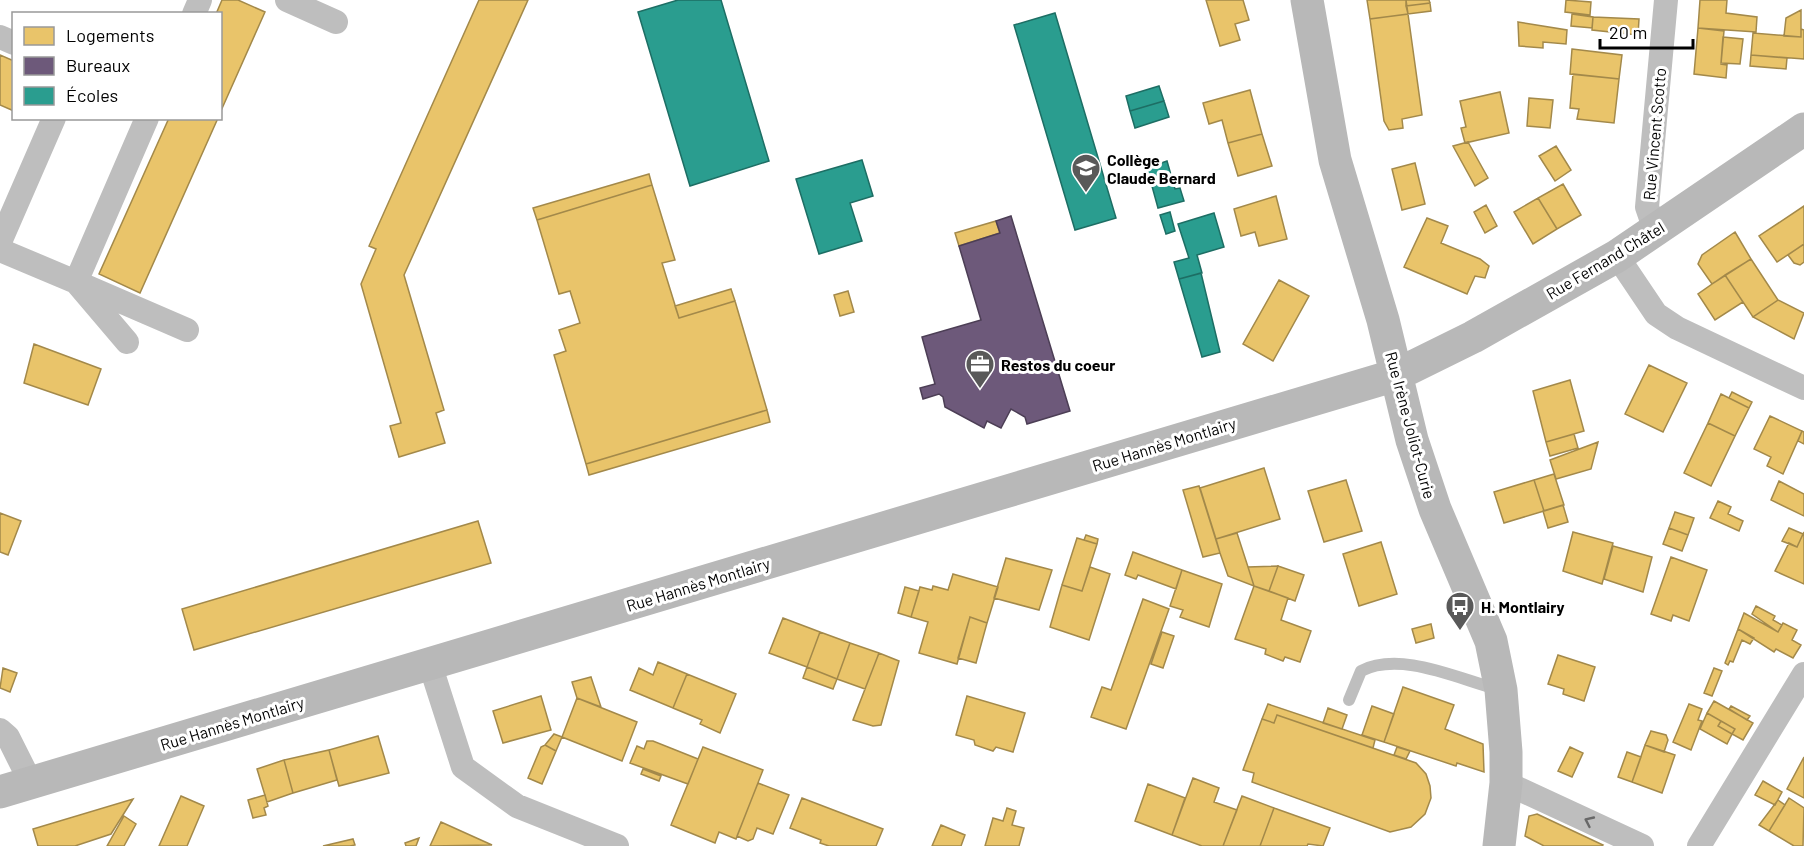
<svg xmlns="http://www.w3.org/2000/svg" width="1804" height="846" font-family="Barlow,sans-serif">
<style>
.homes{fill:#e9c46a;stroke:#a3894a;stroke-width:1.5}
.offices{fill:#6d597a;stroke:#4c3e55;stroke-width:1.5}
.schools{fill:#2a9d8f;stroke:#1d6e64;stroke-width:1.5}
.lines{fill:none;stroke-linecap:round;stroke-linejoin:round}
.lane{stroke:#bebebe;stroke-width:12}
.street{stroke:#bebebe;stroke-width:24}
.secondary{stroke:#b8b8b8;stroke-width:33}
.oneway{stroke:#686868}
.labels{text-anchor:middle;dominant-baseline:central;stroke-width:6;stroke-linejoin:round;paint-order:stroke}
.street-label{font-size:16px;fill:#000;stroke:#fff}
.poi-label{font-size:16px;font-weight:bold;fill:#000;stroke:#fff;text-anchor:start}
</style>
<rect width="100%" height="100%" fill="#fff"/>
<path class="homes" d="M222 0H238L265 12 220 113V14H216Z
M479 0H528L404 275 444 410 436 413 445 443 399 457 390 426 401 423 361 284 376 249 369 246Z
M1206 0H1243L1249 20 1235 24 1240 40 1220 46Z
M1367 0H1406L1408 14 1370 19Z
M1406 0H1429L1430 3 1406 6Z
M1566 0 1591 2 1590 15 1565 12Z
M1700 0H1727L1726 13 1757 17 1756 32 1698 28Z
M1430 3 1431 11 1408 14 1406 6Z
M1801 10V37L1784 36 1786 18Z
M1408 14 1422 115 1402 119 1403 128 1389 130 1384 121 1370 19Z
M1572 14 1593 17 1592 28 1571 26Z
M1593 17 1639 19 1638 35 1592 30Z
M1518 22 1567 30 1566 44 1543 42V48L1519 46Z
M1698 28 1724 31 1721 64 1727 65 1726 78 1694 74Z
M1801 29 1804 30V59L1751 55 1753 33 1801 37Z
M1723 37 1743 39 1740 64 1721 63Z
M1572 49 1622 55 1619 79 1570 74Z
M0 55 14 61V111L0 105Z
M1751 55 1787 58 1786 69 1750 66Z
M1573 74 1619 79 1614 123 1577 119 1579 109 1570 108Z
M1250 90 1262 134 1228 143 1222 120 1209 124 1203 103Z
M1500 92 1509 133 1465 143 1461 128 1466 127 1460 101Z
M1529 98 1553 100 1550 128 1527 126Z
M169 118H218L140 293 99 274Z
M1262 134 1272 166 1238 176 1228 143Z
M1468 142 1488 178 1475 186 1453 146Z
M1556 146 1571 170 1555 181 1539 156Z
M1415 163 1425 204 1402 210 1392 169Z
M649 174 652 185 537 220 533 208Z
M1563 184 1581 215 1557 229 1538 198Z
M652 185 675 260 662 263 679 318 735 301 767 410 586 464 554 355 566 351 559 330 580 323 570 291 559 294 537 220Z
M1276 196 1287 239 1259 246 1255 232 1241 236 1234 209Z
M1538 198 1557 229 1533 244 1514 212Z
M1486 205 1497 226 1485 233 1474 212Z
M1804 206V244L1777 262 1759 236Z
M1427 218 1448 226 1441 243 1480 259 1489 266 1485 278 1475 276 1467 294 1404 267Z
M996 221 1000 233 959 246 955 233Z
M1735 232 1751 259 1712 284 1698 264 1702 255Z
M1804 244V262L1800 265 1794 263 1788 255Z
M1751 259 1778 300 1753 317 1725 275Z
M1725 275 1743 302 1715 320 1698 294Z
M1279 280 1309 296 1273 361 1243 344Z
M731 289 735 301 679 318 675 306Z
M848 291 854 312 840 316 834 295Z
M1778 300 1804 313 1794 339 1753 317Z
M34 344 101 369 88 405 24 383Z
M1649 365 1687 383 1663 432 1625 414Z
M1570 380 1584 431 1546 442 1533 391Z
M1732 392 1752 402 1749 408 1729 398Z
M1721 394 1749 408 1735 436 1708 423Z
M767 410 770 422 589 475 586 464Z
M1770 416 1802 431 1783 474 1767 466 1771 457 1754 449Z
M1708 423 1735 436 1711 486 1684 473Z
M1802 431 1804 432V444L1798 441Z
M1574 434 1578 448 1550 456 1546 442Z
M1598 442 1591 469 1556 479 1550 460Z
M1264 468 1280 519 1216 539 1200 488Z
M1554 474 1564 505 1544 511 1534 480Z
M1346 480 1362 531 1324 542 1308 491Z
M1534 480 1544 511 1504 523 1494 492Z
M1779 481 1804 494V516L1771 500Z
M1199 486 1220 553 1203 557 1183 490Z
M1718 501 1731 507 1728 514 1743 521 1739 531 1710 518Z
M1563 505 1568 522 1548 528 1543 511Z
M1675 512 1694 518 1688 535 1669 528Z
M0 513 21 521 8 555 0 552Z
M478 521 491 563 194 650 182 609Z
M1669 528 1688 535 1682 551 1663 544Z
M1789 528 1803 534 1797 547 1782 541Z
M1573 532 1613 543 1602 584 1563 571Z
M1804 532V584L1775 571 1789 543 1797 547Z
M1237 533 1248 567 1254 586 1228 576 1220 553 1216 539Z
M1086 535 1098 539 1097 544 1084 540Z
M1077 538 1097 544 1082 591 1062 585Z
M1381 542 1397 594 1359 606 1343 554Z
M1613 546 1652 557 1643 592 1604 579Z
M1133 552 1182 570 1176 589 1138 575 1136 579 1125 575Z
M1671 557 1707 570 1689 621 1673 615 1671 621 1651 614Z
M1006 558 1052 570 1039 610 994 598Z
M1278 566 1269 591 1254 586 1248 567Z
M1278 566 1304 575 1295 601 1269 591Z
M1090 567 1110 574 1089 640 1050 627 1062 585 1082 591Z
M1182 570 1222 584 1209 627 1180 617 1183 610 1170 606Z
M953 574 998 587 987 623 970 617 957 664 919 653 928 622 911 617 920 587 932 590 933 586 948 590Z
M1254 586 1288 598 1281 620 1311 631 1300 662 1285 657 1283 661 1265 654 1266 649 1235 639Z
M905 587 919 591 911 617 898 613Z
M1143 599 1169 609 1126 729 1091 717 1102 687 1111 690Z
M1756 606 1775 616 1773 620 1782 625 1778 632 1752 614Z
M1744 613 1778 632 1783 623 1797 630 1792 640 1801 645 1793 658 1776 649 1774 652 1738 629Z
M970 617 987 623 976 663 958 658Z
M783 618 820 632 807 667 769 653Z
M1431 624 1434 638 1416 643 1412 629Z
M1738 629 1754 638 1750 644 1742 640 1733 662 1730 661 1728 665 1725 663Z
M820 632 850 643 837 679 807 667Z
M1162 632 1174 636 1163 668 1151 664Z
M850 643 879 653 865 689 837 679Z
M879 653 899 661 881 725 873 726 853 720Z
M1558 655 1595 667 1584 701 1563 694 1564 689 1548 684Z
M658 662 687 674 673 708 630 690 639 668 653 675Z
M807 667 837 679 833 689 803 678Z
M3 668 17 673 10 692 0 688Z
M1714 668 1722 671 1712 696 1704 693Z
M687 674 736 694 720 733 700 724 702 720 673 708Z
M591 677 601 707 577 698 572 682Z
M1403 687 1454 705 1445 729 1483 744 1484 772 1457 763 1456 766 1384 742Z
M541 696 551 730 503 743 493 711Z
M967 696 1025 713 1013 752 996 747 993 751 975 745 974 740 956 735Z
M577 698 637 722 622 761 562 737Z
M1714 701 1753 723 1743 740 1732 734 1735 729 1707 713Z
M1268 704 1375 740 1373 748 1277 715 1274 723 1262 719Z
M1689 704 1702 709 1698 720 1702 721 1691 750 1673 742Z
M1372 706 1394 714 1384 742 1362 735Z
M1731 706 1750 716 1747 720 1729 709Z
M1328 708 1347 715 1342 729 1323 723Z
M1707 713 1721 721 1718 726 1732 734 1727 744 1700 729Z
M1277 715 1416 763 1426 774 1430 786 1431 798 1425 814 1411 827 1390 832 1252 782 1254 773 1243 770 1262 719 1274 723Z
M1721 721 1735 729 1732 734 1718 726Z
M1651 731 1666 735 1668 740 1664 752 1645 745Z
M554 734 562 737 556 751 545 745Z
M378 736 389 773 339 786 329 750Z
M647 741H653L698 759 688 784 630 763 637 746 644 749Z
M545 745 556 751 542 784 528 778 541 747Z
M1645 745 1675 755 1662 793 1632 782Z
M703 747 763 770 736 839 719 832 715 843 671 825Z
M1397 747 1410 751 1406 759 1394 755Z
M1570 747 1583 753 1572 777 1558 771Z
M329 750 337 780 293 793 284 760Z
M1627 752 1641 757 1632 782 1618 777Z
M1804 757V798L1787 789Z
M284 760 293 793 267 802 257 769Z
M643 769 661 776 659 781 641 774Z
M1193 778 1219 788 1214 802 1237 810 1223 846H1202L1172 835Z
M1763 781 1782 792 1775 805 1755 795Z
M758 783 789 795 773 834 757 828 753 839 748 841 737 836Z
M1148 784 1185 798 1172 835 1135 821Z
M265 795 268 806 264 808 266 815 253 818 248 800Z
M181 796 204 806 187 846H159Z
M1242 796 1274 808 1260 846H1223Z
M802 798 883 829 876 846H829L820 843 821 840 790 828Z
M1789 798 1804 808 1803 846H1794L1769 831Z
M133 799 111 834 75 846H38L33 829Z
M1778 800 1785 805 1769 831 1759 825Z
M1007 808 1016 811 1012 825 1024 828 1019 846H985L993 818 1003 821Z
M1274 808 1330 828 1323 846 1308 844 1307 846H1260Z
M1537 814 1603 845 1602 846H1544L1525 836 1529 816Z
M124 816 136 824 124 846H107Z
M441 822 492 845 430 846Z
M941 825 965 835 961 846H932Z
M419 838 416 846H406L405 843Z
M353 839 355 845 350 846H323Z"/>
<path class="offices" d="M1011 216 1070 411 1027 424 1025 417 1011 409 1001 428 987 421 984 428 945 407 943 397 939 394 923 399 920 388 935 384 922 337 981 320 959 246 1000 233 996 221Z"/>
<path class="schools" d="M678 0H721L769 161 690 186 638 12Z
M1055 13 1116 218 1075 230 1014 25Z
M1159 86 1164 101 1130 111 1126 96Z
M1164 101 1169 117 1135 128 1130 111Z
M862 160 873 196 850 203 862 241 819 254 796 179Z
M1167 161 1175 189 1180 188 1184 201 1158 208 1147 168Z
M1170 212 1175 231 1166 234 1160 215Z
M1214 213 1224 247 1197 255 1202 273 1179 279 1174 262 1189 258 1178 224Z
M1201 273 1220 352 1202 357 1179 279Z"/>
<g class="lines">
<path class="lane" d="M1349 700 1361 671C1400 651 1456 678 1497 689"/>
<path class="street" d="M287 0 336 22
M194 14 200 0
M0 37 14 43
M147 118 76 282 187 330
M1655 230 1647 207 1666 0
M0 242 54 118
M0 250 76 282 127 342
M1617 256 1656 314 1677 328 1804 388
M430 664 463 767 517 806 617 846
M0 730 8 737 31 783
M1506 783 1642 846
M1699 846 1804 674"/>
<path class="secondary" d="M1307 0 1335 160 1383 320 1412 440 1435 509 1491 641 1501 690 1506 752V783L1499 846
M0 792 1396 375 1473 337 1617 256 1804 129"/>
</g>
<defs><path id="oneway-chevron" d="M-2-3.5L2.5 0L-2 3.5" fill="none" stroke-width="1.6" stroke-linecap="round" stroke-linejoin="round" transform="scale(1.5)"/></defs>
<use class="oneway" href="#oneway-chevron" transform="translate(1589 821) rotate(-155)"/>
<defs>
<g id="school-pin" transform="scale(1.5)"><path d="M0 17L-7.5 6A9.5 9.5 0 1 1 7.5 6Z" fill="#595959" stroke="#fff"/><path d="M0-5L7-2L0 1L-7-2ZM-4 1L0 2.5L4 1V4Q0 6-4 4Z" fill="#fff"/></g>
<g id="office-pin" transform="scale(1.5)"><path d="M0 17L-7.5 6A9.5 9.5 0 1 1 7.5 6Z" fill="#595959" stroke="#fff"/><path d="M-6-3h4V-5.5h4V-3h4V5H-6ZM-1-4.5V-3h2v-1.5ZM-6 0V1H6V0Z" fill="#fff"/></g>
<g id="bus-pin" transform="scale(1.5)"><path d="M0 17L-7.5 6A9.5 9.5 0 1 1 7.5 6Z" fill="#595959" stroke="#fff"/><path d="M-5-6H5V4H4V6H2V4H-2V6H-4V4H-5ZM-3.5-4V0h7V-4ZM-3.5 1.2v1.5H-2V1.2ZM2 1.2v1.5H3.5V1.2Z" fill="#fff"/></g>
</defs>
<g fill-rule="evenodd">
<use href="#school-pin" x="1086" y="168"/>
<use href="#office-pin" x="980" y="364"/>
<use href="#bus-pin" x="1460" y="606"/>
</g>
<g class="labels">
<g class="street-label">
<text transform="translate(1654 134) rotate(-85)">Rue Vincent Scotto</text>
<text transform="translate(1605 260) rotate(-31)">Rue Fernand Châtel</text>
<text transform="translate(1411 425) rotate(75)">Rue Irène Joliot-Curie</text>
<text transform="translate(1164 444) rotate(-17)">Rue Hannès Montlairy</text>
<text transform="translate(698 584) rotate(-17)">Rue Hannès Montlairy</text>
<text transform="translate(232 723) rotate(-17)">Rue Hannès Montlairy</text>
</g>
<g class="poi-label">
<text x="1107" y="159">Collège<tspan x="1107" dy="18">Claude Bernard</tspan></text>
<text x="1001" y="364">Restos du coeur</text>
<text x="1481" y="606">H. Montlairy</text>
</g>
</g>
<rect x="12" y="12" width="210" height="108" fill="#ffffff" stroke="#999999" stroke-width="1.5"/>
<rect x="24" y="27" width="30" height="18" fill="#e9c46a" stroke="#999999" stroke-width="1.5"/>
<text x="66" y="42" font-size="18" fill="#000000">Logements</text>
<rect x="24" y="57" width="30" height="18" fill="#6d597a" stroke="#999999" stroke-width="1.5"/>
<text x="66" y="72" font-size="18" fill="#000000">Bureaux</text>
<rect x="24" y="87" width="30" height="18" fill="#2a9d8f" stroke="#999999" stroke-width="1.5"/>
<text x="66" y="102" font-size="18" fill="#000000">Écoles</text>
<path d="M1600 39v9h93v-9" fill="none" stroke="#000000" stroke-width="3"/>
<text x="1609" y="39" font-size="18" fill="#000000" stroke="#ffffff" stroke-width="4.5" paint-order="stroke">20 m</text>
</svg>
